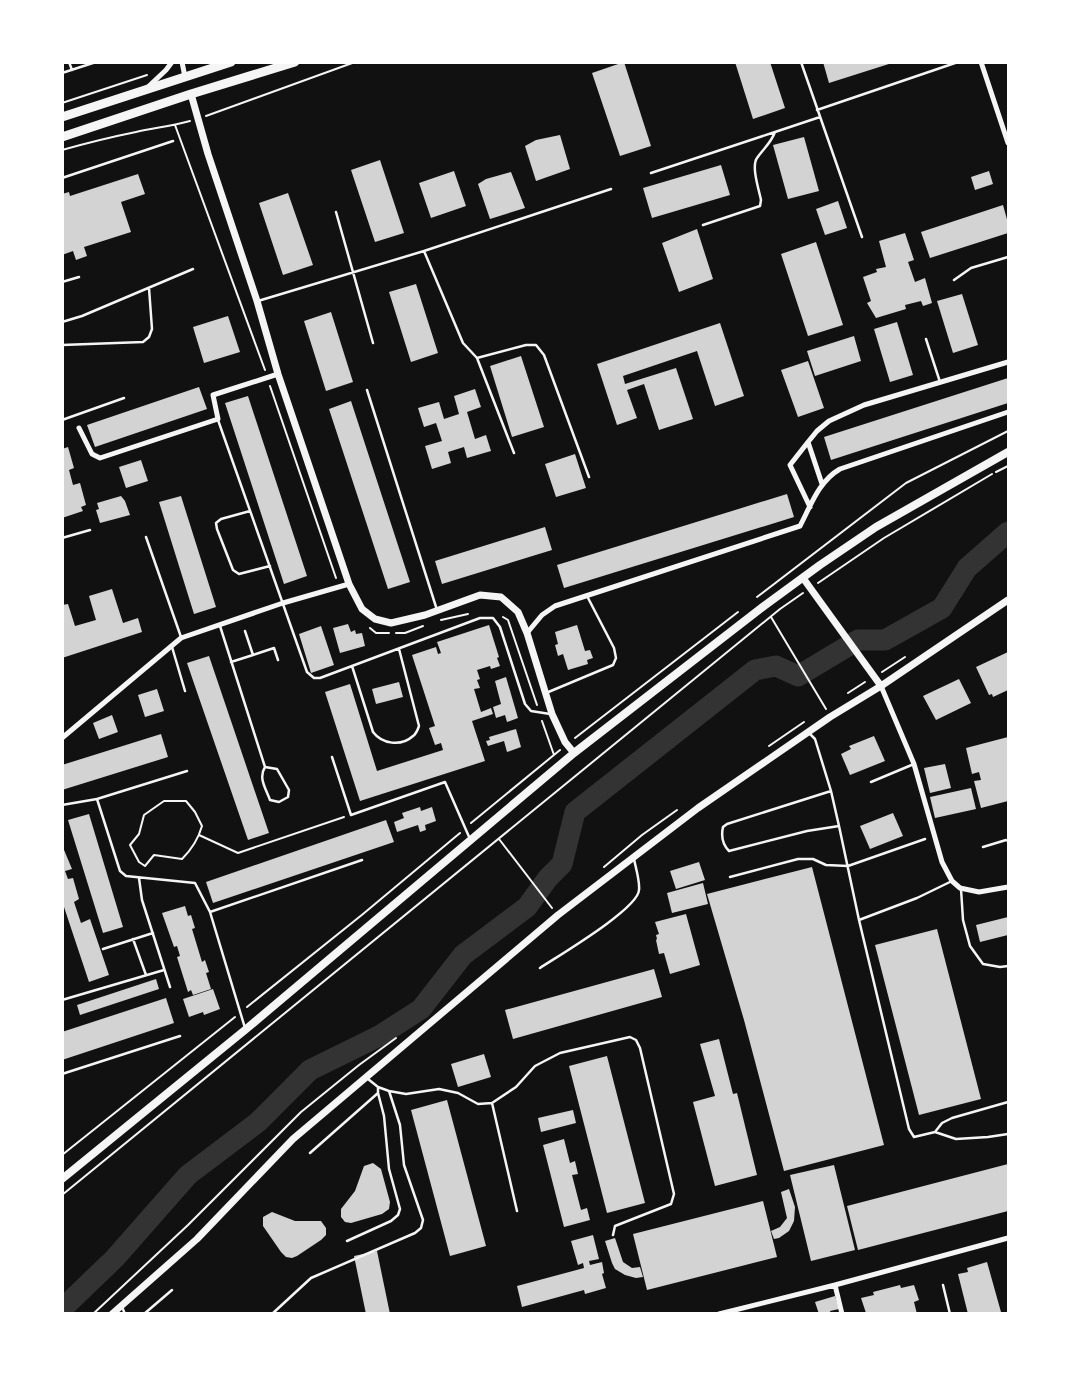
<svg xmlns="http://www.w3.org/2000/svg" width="1071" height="1376" font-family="'IBM Plex Serif',serif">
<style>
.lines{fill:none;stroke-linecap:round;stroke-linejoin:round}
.river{stroke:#333;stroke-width:21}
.building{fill:#d3d3d3}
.path{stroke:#f5f5f5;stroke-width:2}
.service{stroke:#f5f5f5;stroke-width:2.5}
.minor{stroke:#f5f5f5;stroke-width:5}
.tertiary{stroke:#f5f5f5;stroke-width:7}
.secondary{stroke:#f5f5f5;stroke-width:8}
.trunk{stroke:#f5f5f5;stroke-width:9}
</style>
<rect width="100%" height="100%" fill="#111"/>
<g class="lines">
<path class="river" d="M62 1309 115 1258 188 1175 258 1122 310 1070 379 1036 421 1009 463 955 527 907 548 878 562 864 575 812 755 670 776 666 798 676 858 640H885L942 608 967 568 1008 532"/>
</g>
<path class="building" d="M624 62 651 146 620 156 592 73Z
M735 62H770L785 108 753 119Z
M823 62H892V63L829 83Z
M560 135 570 169 536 181 525 146 536 140Z
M804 137 819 191 788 199 773 145Z
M380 160 404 233 375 242 351 170Z
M721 165 730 195 652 218 643 188Z
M454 171 466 206 431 218 419 183Z
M989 171 993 184 975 190 971 177Z
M511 172 525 208 490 219 478 184 486 179Z
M138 174 145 194 121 202 131 232 84 247 87 256 76 260 73 251 62 255V194L69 192 70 196Z
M288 193 313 265 283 275 259 203Z
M838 201 847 228 825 235 816 209Z
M1003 205 1008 223V233L930 258 921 232Z
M697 229 713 279 679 292 662 243Z
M905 233 914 260 908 262 915 282 925 278 932 303 923 306 921 301 905 305 906 309 876 318 867 303 871 301 863 277 877 272 876 269 886 267 879 241Z
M816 242 843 325 808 336 781 254Z
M416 284 438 353 411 362 389 292Z
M962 294 978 345 953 353 937 301Z
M331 312 353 382 326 391 304 321Z
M228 316 240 352 204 363 193 327Z
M897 322 913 375 890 382 874 329Z
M720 323 744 396 715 406 697 351 623 376 625 384 676 368 693 419 659 430 644 384 627 390 637 418 617 425 597 364Z
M854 336 861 361 815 376 807 351Z
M521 356 544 427 512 437 490 366Z
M808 361 824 408 798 417 781 370Z
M1008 378V403L831 460 824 437Z
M199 387 207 409 95 447 87 425Z
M475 389 481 407 467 412 475 439 486 435 491 451 467 458 464 447 448 452 451 463 432 469 425 446 442 441 436 423 424 427 418 408 439 402 444 419 459 414 454 396Z
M248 396 307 576 284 584 225 403Z
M351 401 410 582 388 589 329 409Z
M68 447 74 468 69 470 73 485 80 483 86 505 81 507 83 511 62 518V449Z
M575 454 586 488 556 497 545 464Z
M141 460 148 481 126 488 119 467Z
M787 494 794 517 564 588 557 565Z
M121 496 125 501 130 515 100 523 96 510 99 509 97 503Z
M181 496 216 607 194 614 159 502Z
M545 527 552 550 442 584 435 561Z
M112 589 123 623 138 618 142 632 62 658V605L68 604 75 626 96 620 89 596Z
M348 624 351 632 355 630 356 634 362 633 365 646 340 653 333 628Z
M489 625 499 657 497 658 500 666 491 669 490 666 477 670 480 679 477 680 480 688 474 689 481 712 491 708 493 714 472 721 485 761 360 801 325 692 350 684 377 771 443 750 441 743 435 745 429 728 435 726 412 655 436 647 438 654 441 653 437 642Z
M577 625 585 651 590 650 593 658 587 660 588 664 568 670 563 654 558 656 555 645 558 644 555 632Z
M321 626 334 665 311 673 299 634Z
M1008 652V690L993 697 992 694 989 695 976 667Z
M209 656 269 833 248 840 187 663Z
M506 677 518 718 507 722 505 715 496 718 493 707 501 704 495 681Z
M959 679 971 703 936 720 923 696Z
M399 682 403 697 376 704 372 689Z
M157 689 164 711 145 717 138 695Z
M112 715 118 732 99 739 93 723Z
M516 729 521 747 507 752 504 741 488 746 486 741 490 740 489 737Z
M161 734 168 757 62 790V765Z
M874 736 885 761 850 775 841 754 851 749 849 746Z
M1008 737V801L981 808 974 781 981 780 979 772 972 774 966 748Z
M945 764 951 788 930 793 924 768Z
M971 788 976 809 935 818 930 797Z
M420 807 421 811 432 807 436 821 425 825 426 830 420 832 418 825 397 832 394 822 404 818 402 813Z
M893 813 903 836 870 849 860 826Z
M89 814 123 927 103 933 68 820Z
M386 820 394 842 213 903 206 882Z
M62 845 72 869 65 871 68 879 73 878 79 899 74 902 81 923 90 919 109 975 89 982 62 901Z
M699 862 705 880 676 889 670 871Z
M812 867 884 1145 784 1171 744 1020 707 894Z
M703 883 708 904 672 913 667 893Z
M185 906 188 916 191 915 195 928 192 929 202 962 205 960 209 972 206 973 211 989 193 995 191 990 188 992 177 957 180 956 177 946 174 947 162 913Z
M686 914 700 965 670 974 664 953 659 954 656 940 657 939 656 935 659 934 655 922Z
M1008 917V935L980 942 976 925Z
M937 929 981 1099 919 1115 875 945Z
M654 969 662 997 513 1039 505 1010Z
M156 979 159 989 80 1015 77 1005Z
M213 989 220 1009 204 1015 203 1012 189 1017 183 999Z
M166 998 174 1023 62 1060V1032Z
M719 1039 733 1094 737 1093 757 1175 715 1186 693 1102 715 1096 700 1044Z
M484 1054 491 1077 458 1087 451 1064Z
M607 1056 645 1203 607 1213 569 1066Z
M447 1100 486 1246 450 1256 411 1110Z
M573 1110 576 1123 541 1132 538 1118Z
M564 1139 570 1163 575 1161 578 1174 572 1175 581 1210 587 1208 590 1220 564 1227 543 1145Z
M373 1163 381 1169 390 1202 389 1209 382 1214 351 1223 345 1222 341 1217V1209L355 1191 364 1166Z
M1008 1164V1211L858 1250 847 1206Z
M834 1165 855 1250 811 1261 790 1175Z
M789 1189 795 1207 794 1221 789 1231 779 1238 774 1239 771 1231 780 1227 787 1218 781 1192Z
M763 1201 777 1257 647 1290 633 1234Z
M272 1212 295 1221H321L326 1228V1235L321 1240 297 1256 292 1258 286 1257 281 1252 263 1226V1217Z
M593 1235 599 1259 589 1261 590 1265 602 1262 604 1273 602 1274 606 1288 585 1294 584 1290 522 1307 517 1286 584 1268 583 1263 578 1265 571 1241Z
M615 1238 623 1262 632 1268 640 1267 643 1277 636 1278 625 1275 615 1269 612 1263 605 1241Z
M377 1251 390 1314H366L354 1256Z
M987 1262 1001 1312 994 1314H983V1312L968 1314 958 1274 968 1272 967 1268Z
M900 1285 901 1288 914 1285 919 1300 914 1302 917 1314 866 1313 861 1298 874 1295 873 1292Z
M835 1296 839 1309 830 1311 831 1314H819L815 1302Z"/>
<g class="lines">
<path class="path" d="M62 103 147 75
M206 116 355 62
M175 125 265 370
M62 150C87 143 111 137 136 132 154 128 172 126 190 121
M270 386 336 578
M996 472 1008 466
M818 583 884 538 992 474
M757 597 906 483 1008 431
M503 617 508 620 537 705
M771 617 826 709
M441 620 468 614
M370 628 376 633H389
M396 633H405L423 626
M882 672 905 657
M848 693 865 682
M542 721 554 755
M575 738 738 612
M769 746 804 722
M164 801H186L195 812 202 826C198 840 192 849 182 859L154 855 145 866 139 862 130 845 139 834 144 815Z
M471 823 560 750
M199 835 238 853 344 817
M499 839 552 908
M604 867 642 835 677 810
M247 1007 363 914 460 833
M62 1155 235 1017
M62 1195 780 609 803 593
M93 1314 188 1225 301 1112 359 1065 396 1038"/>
<path class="service" d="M69 62 72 70
M801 62 862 237
M62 73 96 62
M817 110 958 62
M651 173 775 132
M62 178 173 141
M336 212 373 343
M703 225 760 206 761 200C759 190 751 166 757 158 764 148 771 143 775 132L820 117
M424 251 611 189
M954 280 971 268 1008 257
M62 282 79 277
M258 301 424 251 463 343 477 358 514 453
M62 322 82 316 193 269
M926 339 940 382
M62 345 143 342 149 337 152 329 149 288
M477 358 526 345H536L544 355 589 477
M367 390 437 610
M62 420 124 398
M218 420 307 672 314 678H320L480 618H493L500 627 525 704 531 711 550 714
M250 511 221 519 216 523 217 529 233 570 239 574 270 566
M146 537 181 637
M62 538 90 530
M220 626 265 767C258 778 266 789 270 800L279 802 288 797 289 790 277 769 265 767
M172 647 185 691
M253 655 274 648 278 660
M231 662 253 655 245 631
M352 666 373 732C382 744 401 747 413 736 416 734 418 729 419 726L399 649
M546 693 613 665 616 658 614 648 587 596
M810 734 815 739 831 791 839 826
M332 757 351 815 445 782 470 839
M187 771 97 799 120 871 126 876 195 883 210 912 245 1028
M871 782 914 764
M831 791 727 824 723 827C721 836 722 844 729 851L807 831 839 826 859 920 909 1129 914 1137 935 1132 956 1139 988 1137 1008 1134
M62 805 97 799
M983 847 1006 840 1008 841
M730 877 798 859H813L826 865 848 866 925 839
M139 878 142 900 170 987
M961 889 963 920 970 946 983 964 1000 967 1008 966
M210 912 362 860
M859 920 917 898 952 881
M133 939 146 975
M103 949 153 933
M540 968C558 956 638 909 639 890 640 881 636 869 634 859
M62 1000 164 970
M62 1074 180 1036
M368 1079 378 1087 389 1091 406 1094 439 1089 458 1093 478 1104 492 1103
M935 1132 942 1123 952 1118 1008 1102
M310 1153 378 1093
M517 1211 492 1103 516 1087 535 1066 560 1053 630 1037 636 1040 640 1048 674 1194 671 1204 615 1226 613 1235
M347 1241 391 1221 398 1215 400 1209 389 1169 384 1116 378 1093V1087
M943 1285 950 1314
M122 1307 125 1314
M144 1314 172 1290
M272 1314 311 1278 415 1233 421 1228 423 1220 404 1165 400 1125 389 1091"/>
<path class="minor" d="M182 62 185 77
M981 62 1008 143
M148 87 166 70 172 62
M79 428 92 454 100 458 218 419 213 395 278 374
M808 442 790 465 810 507
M822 484 808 442 817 431 829 421 864 405 1008 362
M527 633 542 615 555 606 800 526C811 505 819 481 840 469L1008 412
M881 686 914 764 942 862 952 881 960 888 979 892 1008 887
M62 738 181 638 283 603 349 584
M835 1285 1008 1238
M719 1314 835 1285 842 1314"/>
<path class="tertiary" d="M191 94 208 154 257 301 278 374 349 584 362 609 375 619 391 623 425 615 480 595 501 597 518 612 527 633 552 714 565 742 574 753
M803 578 881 686
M112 1314 197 1239 293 1139 558 915 698 808 830 717 881 686 1008 600"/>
<path class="secondary" d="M62 1179 245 1030 574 753 764 606 820 565 876 527 1008 452"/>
<path class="trunk" d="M62 117 231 62
M62 137 191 94 295 62"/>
</g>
<rect width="1071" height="1376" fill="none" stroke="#ffffff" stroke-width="128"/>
</svg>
